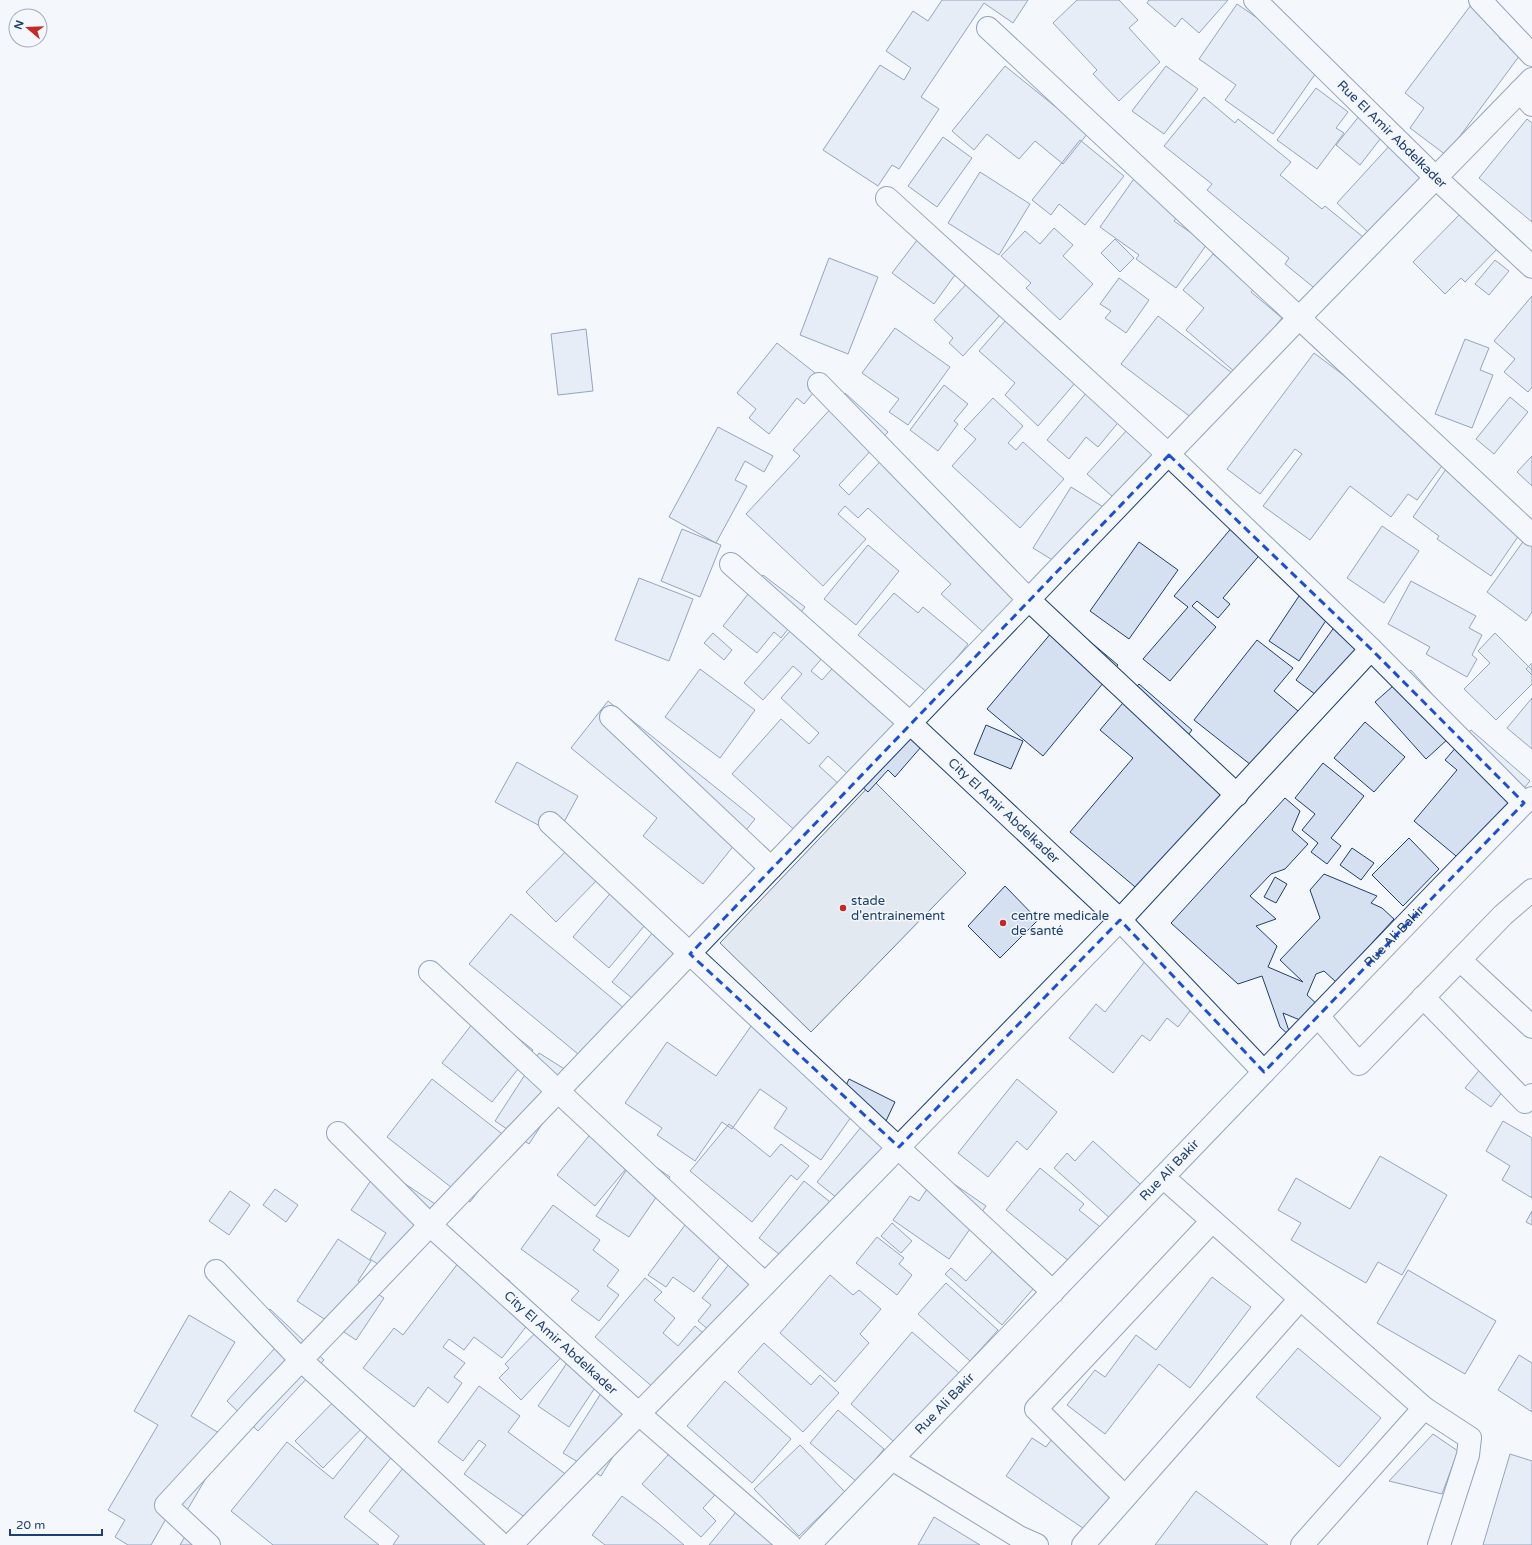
<svg xmlns="http://www.w3.org/2000/svg" width="1532" height="1545" font-family="'Varela Round',sans-serif">
<style>
.park{fill:#e3e9f0;stroke:#687fa3}
.building{fill:#d5e0f0;stroke:#1d3f73}
.lines{fill:none;stroke-linecap:round;stroke-linejoin:round}
.minor-casing{stroke:#1d3f73;stroke-width:24}
.minor{stroke:#f4f7fb;stroke-width:22}
.marked{fill:none;stroke:#1d4ed8;stroke-width:3;stroke-dasharray:8 5;stroke-linejoin:round}
.poi-dot{fill:#c62828;stroke:#f4f7fb;stroke-width:1.5}
.labels{text-anchor:middle;dominant-baseline:central;stroke-width:3;stroke-linejoin:round;paint-order:stroke}
.street-label{font-size:13px;fill:#1d3f73;stroke:#f4f7fb}
.poi-label{font-size:13px;fill:#1d3f73;stroke:#f4f7fb;text-anchor:start}
</style>
<rect width="100%" height="100%" fill="#f4f7fb"/>
<path class="park" d="M874 781 966 873 811 1032 720 943Z"/>
<path class="building" d="M942 0H1028L1013 23 984 3 921 97 939 109 899 169 892 165 878 186 823 150 880 65 904 80 911 68 886 51 913 11 928 21Z
M1077 0H1119L1138 20 1129 28 1160 62 1119 101 1093 74 1097 70 1053 23Z
M1149 0H1228L1199 33 1182 18 1175 27 1147 3Z
M1237 4 1323 63 1273 134 1225 100 1236 85 1199 59Z
M1471 5 1505 30 1499 38 1520 55 1446 155 1410 128 1424 108 1405 93Z
M1005 66 1088 133 1063 164 1035 141 1019 159 987 134 974 150 952 131Z
M1166 66 1198 89 1164 134 1132 111Z
M1316 88 1348 112 1336 128 1344 133 1317 169 1277 140Z
M1204 97 1235 123 1238 119 1291 162 1280 175 1322 209 1325 206 1363 237 1318 291 1285 264 1289 258 1207 190 1212 184 1164 146Z
M1360 115 1384 134 1360 165 1336 145Z
M1527 119 1532 123V222L1479 178Z
M943 137 972 158 937 207 908 186Z
M1080 140 1124 176 1085 225 1059 204 1051 215 1032 200Z
M1392 143 1425 175 1370 234 1337 203Z
M980 172 1030 204 999 255 948 223Z
M1138 173 1185 206 1174 221 1207 244 1176 288 1136 259 1139 255 1100 227Z
M1466 208 1502 244 1465 282 1461 278 1445 294 1413 262Z
M1054 228 1073 245 1063 256 1093 284 1060 320 1026 288 1031 283 1001 256 1025 231 1040 244Z
M924 231 965 261 934 304 892 273Z
M1115 239 1134 258 1120 272 1101 253Z
M1213 254 1254 289 1251 292 1282 318 1236 373 1186 330 1204 308 1183 290Z
M829 258 878 277 848 354 800 335Z
M1495 260 1509 271 1489 295 1475 284Z
M977 272 1011 303 963 356 949 343 953 338 934 320Z
M1119 278 1149 300 1126 333 1105 318 1111 311 1100 304Z
M1532 296V387L1528 392 1504 372 1515 359 1494 341Z
M1020 304 1059 339 1052 347 1082 375 1038 426 1005 395 1015 383 979 351Z
M1158 316 1232 373 1196 421 1121 364Z
M895 328 950 367 908 425 889 412 899 399 862 373Z
M586 329 593 391 558 395 551 334Z
M1465 339 1489 348 1480 370 1493 375 1472 428 1435 414Z
M777 343 824 380 804 404 797 398 769 434 749 418 756 409 737 393Z
M1314 353 1450 455 1417 500 1408 494 1391 517 1350 486 1310 540 1263 506 1302 454 1295 449 1260 494 1227 469Z
M944 385 968 404 954 421 958 424 938 451 910 430Z
M1092 386 1126 413 1098 447 1086 437 1069 459 1047 440Z
M845 393 888 432 839 485 849 495 890 451 1035 591 991 639 941 594 951 584 868 508 858 518 845 506 838 514 866 539 823 586 746 514 800 456 793 450Z
M1510 397 1528 412 1494 454 1476 439Z
M993 398 1023 426 1008 443 1016 450 1023 442 1064 479 1020 528 952 466 976 439 964 429Z
M1137 419 1172 450 1122 505 1087 474Z
M718 427 773 456 764 472 745 461 735 480 747 486 716 543 669 517Z
M1532 456V486L1517 472Z
M1453 459 1530 519 1491 576 1437 539 1439 536 1413 517Z
M1071 487 1105 508 1067 569 1033 548Z
M1239 519 1269 544 1223 598 1230 604 1218 618 1197 601 1192 606 1216 627 1170 681 1143 659 1188 607 1174 596Z
M1382 526 1419 551 1384 603 1347 578Z
M682 529 721 545 700 597 661 581Z
M1527 536 1532 540V612L1526 621 1487 592Z
M1139 542 1178 570 1129 639 1090 611Z
M868 545 899 571 856 625 824 599Z
M763 575 805 607 781 638 774 632 757 653 723 626Z
M639 578 693 599 669 661 615 640Z
M1411 581 1476 616 1469 628 1482 635 1472 655 1477 659 1467 677 1426 654 1430 647 1388 624Z
M1303 590 1333 610 1299 661 1269 641Z
M894 593 918 613 923 607 968 644 928 693 858 635Z
M1063 619 1118 665 1043 756 987 709Z
M798 622 835 643 811 671 822 680 846 653 921 747 895 777 888 770 868 792 828 756 819 766 851 795 809 843 732 774 781 719 809 744 819 733 781 698 802 674 793 666 763 700 744 683Z
M1338 622 1373 647 1331 706 1296 680Z
M713 633 732 650 724 660 704 643Z
M1495 633 1532 670V684L1496 720 1464 689 1490 663 1478 651Z
M1257 640 1293 668 1274 691 1309 720 1265 776 1194 720Z
M1532 663V675L1526 669Z
M700 669 755 710 720 758 665 717Z
M1411 670 1461 727 1426 759 1375 702Z
M1139 684 1192 730 1182 743 1237 790 1147 897 1070 832 1133 758 1100 730Z
M1532 698V749L1507 728Z
M608 701 755 819 703 884 643 836 657 818 571 748Z
M1365 722 1405 757 1374 792 1334 758Z
M986 725 1023 741 1011 769 974 754Z
M1471 730 1530 781 1462 861 1414 821 1457 770 1445 760Z
M517 762 578 796 557 835 495 802Z
M1323 763 1364 796 1331 838 1341 846 1327 864 1311 852 1318 843 1302 830 1315 814 1295 798Z
M1285 798 1300 811 1292 830 1308 844 1285 869 1271 874 1250 896 1276 919 1256 926 1277 946 1268 967 1303 982 1280 960 1320 918 1310 890 1324 874 1377 896 1371 903 1382 908 1394 919 1336 982 1324 971 1316 974 1307 995 1332 1018 1312 1025 1283 1013 1291 1037 1280 1027 1262 976 1238 984 1171 923Z
M1409 838 1439 869 1403 906 1372 875Z
M570 847 600 877 556 922 526 892Z
M1352 848 1374 863 1361 880 1340 865Z
M1275 877 1287 884 1276 903 1264 897Z
M620 882 655 913 609 968 573 937Z
M1005 886 1038 920 1000 958 968 926Z
M511 914 630 1013 589 1063 469 964Z
M663 920 696 947 646 1009 612 982Z
M1150 955 1202 995 1178 1027 1167 1018 1150 1041 1142 1035 1113 1073 1069 1038 1096 1004 1105 1012Z
M483 1010 533 1050 492 1102 442 1063Z
M756 1019 858 1107 821 1160 774 1128 787 1108 760 1089 732 1129 722 1122 695 1161 657 1135 662 1128 625 1103 667 1042 716 1076Z
M539 1053 574 1075 529 1144 495 1121Z
M1485 1063 1509 1083 1491 1107 1465 1088Z
M432 1079 515 1144 470 1202 387 1137Z
M849 1079 895 1102 886 1121 840 1098Z
M1017 1079 1057 1112 1027 1150 1017 1141 988 1177 958 1153Z
M602 1120 640 1152 595 1206 557 1175Z
M1503 1121 1532 1138V1198L1502 1180 1510 1166 1486 1151Z
M865 1122 896 1147 848 1207 817 1182Z
M729 1124 770 1157 781 1144 809 1166 797 1180 791 1175 752 1222 690 1171Z
M1093 1141 1152 1195 1122 1229 1054 1168 1067 1153 1075 1161Z
M637 1154 670 1177 629 1237 596 1216Z
M1380 1156 1447 1195 1402 1275 1378 1262 1366 1283 1291 1240 1301 1223 1278 1210 1296 1178 1350 1209Z
M380 1167 441 1208 396 1276 370 1259 386 1233 351 1210Z
M1040 1168 1084 1204 1079 1210 1104 1230 1075 1266 1006 1210Z
M938 1173 986 1206 949 1259 893 1220 910 1196 919 1201Z
M804 1181 840 1210 795 1267 759 1238Z
M275 1189 298 1205 286 1222 263 1205Z
M230 1191 250 1205 229 1235 209 1221Z
M553 1205 600 1240 593 1250 619 1270 607 1286 619 1295 599 1321 571 1300 579 1291 521 1249Z
M1532 1211V1225L1526 1222Z
M691 1217 729 1245 694 1292 673 1277 666 1287 648 1275Z
M892 1223 912 1241 901 1253 881 1236Z
M877 1237 904 1258 899 1264 912 1275 897 1295 856 1263Z
M338 1239 371 1261 358 1281 384 1298 356 1340 297 1301Z
M998 1245 1039 1282 1002 1325 945 1274 951 1268 966 1281Z
M469 1249 510 1281 506 1286 538 1311 502 1358 474 1337 464 1350 449 1339 443 1347 465 1363 454 1377 462 1383 448 1403 428 1387 414 1407 363 1368 394 1328 403 1335Z
M738 1253 770 1279 721 1340 698 1321 711 1305 702 1298Z
M1408 1270 1496 1321 1465 1374 1377 1323Z
M830 1275 853 1295 859 1290 881 1309 860 1334 869 1343 835 1382 780 1333Z
M1212 1277 1251 1307 1190 1388 1159 1364 1105 1434 1067 1405 1095 1370 1105 1377 1136 1335 1156 1350Z
M645 1278 662 1292 654 1300 675 1318 663 1333 678 1346 695 1326 711 1340 663 1396 595 1337Z
M946 1283 998 1330 970 1361 918 1314Z
M270 1309 324 1360 258 1431 227 1401 275 1348 253 1327Z
M189 1315 235 1342 191 1416 229 1439 179 1524 167 1517 151 1545H128L115 1537 125 1520 108 1510 158 1425 134 1411Z
M547 1321 572 1346 521 1400 499 1378 509 1368 505 1364Z
M912 1332 966 1379 901 1448 851 1404Z
M764 1343 811 1385 820 1375 839 1393 803 1432 738 1372Z
M1298 1348 1381 1418 1339 1467 1256 1397Z
M573 1354 604 1374 569 1427 538 1406Z
M1519 1355 1532 1363V1412L1498 1390Z
M725 1381 791 1439 752 1483 687 1426Z
M479 1386 520 1416 508 1432 575 1481 540 1528 464 1474 486 1445 479 1440 463 1461 438 1442Z
M605 1387 642 1410 601 1476 563 1453Z
M347 1388 375 1415 323 1468 295 1441Z
M838 1410 884 1449 857 1482 810 1443Z
M377 1424 402 1444 344 1517 379 1545H273L231 1511 287 1442 333 1479Z
M1433 1434 1458 1451 1442 1494 1389 1481Z
M1054 1436 1133 1489 1099 1539 1006 1476 1032 1438 1046 1447Z
M677 1445 723 1486 703 1508 716 1521 701 1537 642 1484Z
M800 1445 845 1492 799 1536 754 1489Z
M1510 1454 1532 1461V1545H1483Z
M411 1458 518 1545H393L399 1536 369 1511Z
M1196 1491 1268 1545H1155Z
M622 1496 658 1523 684 1545H605L592 1535Z
M736 1512 774 1545H709Z
M934 1517 980 1545H918Z
M187 1533 206 1545H180Z"/>
<g class="lines">
<g class="minor-casing">
<g id="minor">
<path id="s1" d="M1255 0 1436 178 1532 267"/>
<path d="M1480 0 1532 55"/>
<path d="M988 28 1532 535"/>
<path d="M1520 91 1532 105"/>
<path d="M887 198 1169 455 1371 649 1524 803"/>
<path d="M819 384 1029 600 1237 795"/>
<path id="s2" d="M731 564 910 723 1120 920 1264 1072"/>
<path d="M611 717 771 868"/>
<path d="M550 823 1053 1292"/>
<path d="M1460 960 1532 1027"/>
<path d="M430 972 765 1284"/>
<path d="M1423 997 1525 1102 1532 1095"/>
<path d="M1318 1016 1359 1064 1503 915 1532 890"/>
<path id="s3" d="M338 1133 430 1225 639 1414 790 1545"/>
<path d="M1163 1177 1424 1408 1470 1438 1468 1455 1439 1545"/>
<path d="M216 1271 301 1360 502 1545"/>
<path d="M892 1459 1019 1537 1037 1545"/>
<path d="M1125 1497 1036 1409 1212 1221"/>
<path d="M209 1545 166 1505 258 1405 771 868 1299 318 1532 79"/>
<path d="M511 1545 1120 920 1371 649"/>
<path id="s4" d="M809 1545 1441 888 1524 803 1532 798"/>
<path d="M1083 1545 1300 1299"/>
<path d="M1302 1545 1424 1408"/>
</g>
</g>
<use href="#minor" class="minor"/>
</g>
<path d="M0 0H1532V1545H0ZM1169 455 1371 649 1524 803 1264 1072 1120 920 899 1147 690 954Z" fill="#f4f7fb" fill-opacity=".55" fill-rule="evenodd"/>
<path class="marked" d="M1169 455 1371 649 1524 803 1264 1072 1120 920 899 1147 690 954Z"/>
<g class="poi-dot">
<circle cx="843" cy="908" r="4"/>
<circle cx="1003" cy="923" r="4"/>
</g>
<g class="labels">
<g class="street-label">
<text stroke="none"><textPath href="#s1" startOffset="192">Rue El Amir Abdelkader</textPath></text>
<text stroke="none"><textPath href="#s2" startOffset="368">City El Amir Abdelkader</textPath></text>
<text stroke="none"><textPath href="#s4" startOffset="844">Rue Ali Bakir</textPath></text>
<text stroke="none"><textPath href="#s4" startOffset="520">Rue Ali Bakir</textPath></text>
<text stroke="none"><textPath href="#s3" startOffset="306">City El Amir Abdelkader</textPath></text>
<text stroke="none"><textPath href="#s4" startOffset="196">Rue Ali Bakir</textPath></text>
</g>
<g class="poi-label">
<text x="851" y="901">stade<tspan x="851" dy="15">d'entrainement</tspan></text>
<text x="1011" y="916">centre medicale<tspan x="1011" dy="15">de santé</tspan></text>
</g>
</g>
<g transform="translate(28 28) rotate(289)"><circle r="19" fill="#f4f7fb" stroke="#9eadc5"/>
<path d="M0-3L7 15L0 10L-7 15Z" fill="#c62828"/>
<text y="-6" font-size="11" font-weight="bold" text-anchor="middle" fill="#1d3f73">N</text>
</g>
<path d="M10 1529v6h92v-6" fill="none" stroke="#1d3f73" stroke-width="2"/>
<text x="16" y="1529" font-size="12" fill="#1d3f73" stroke="#f4f7fb" stroke-width="3" paint-order="stroke">20 m</text>
</svg>
